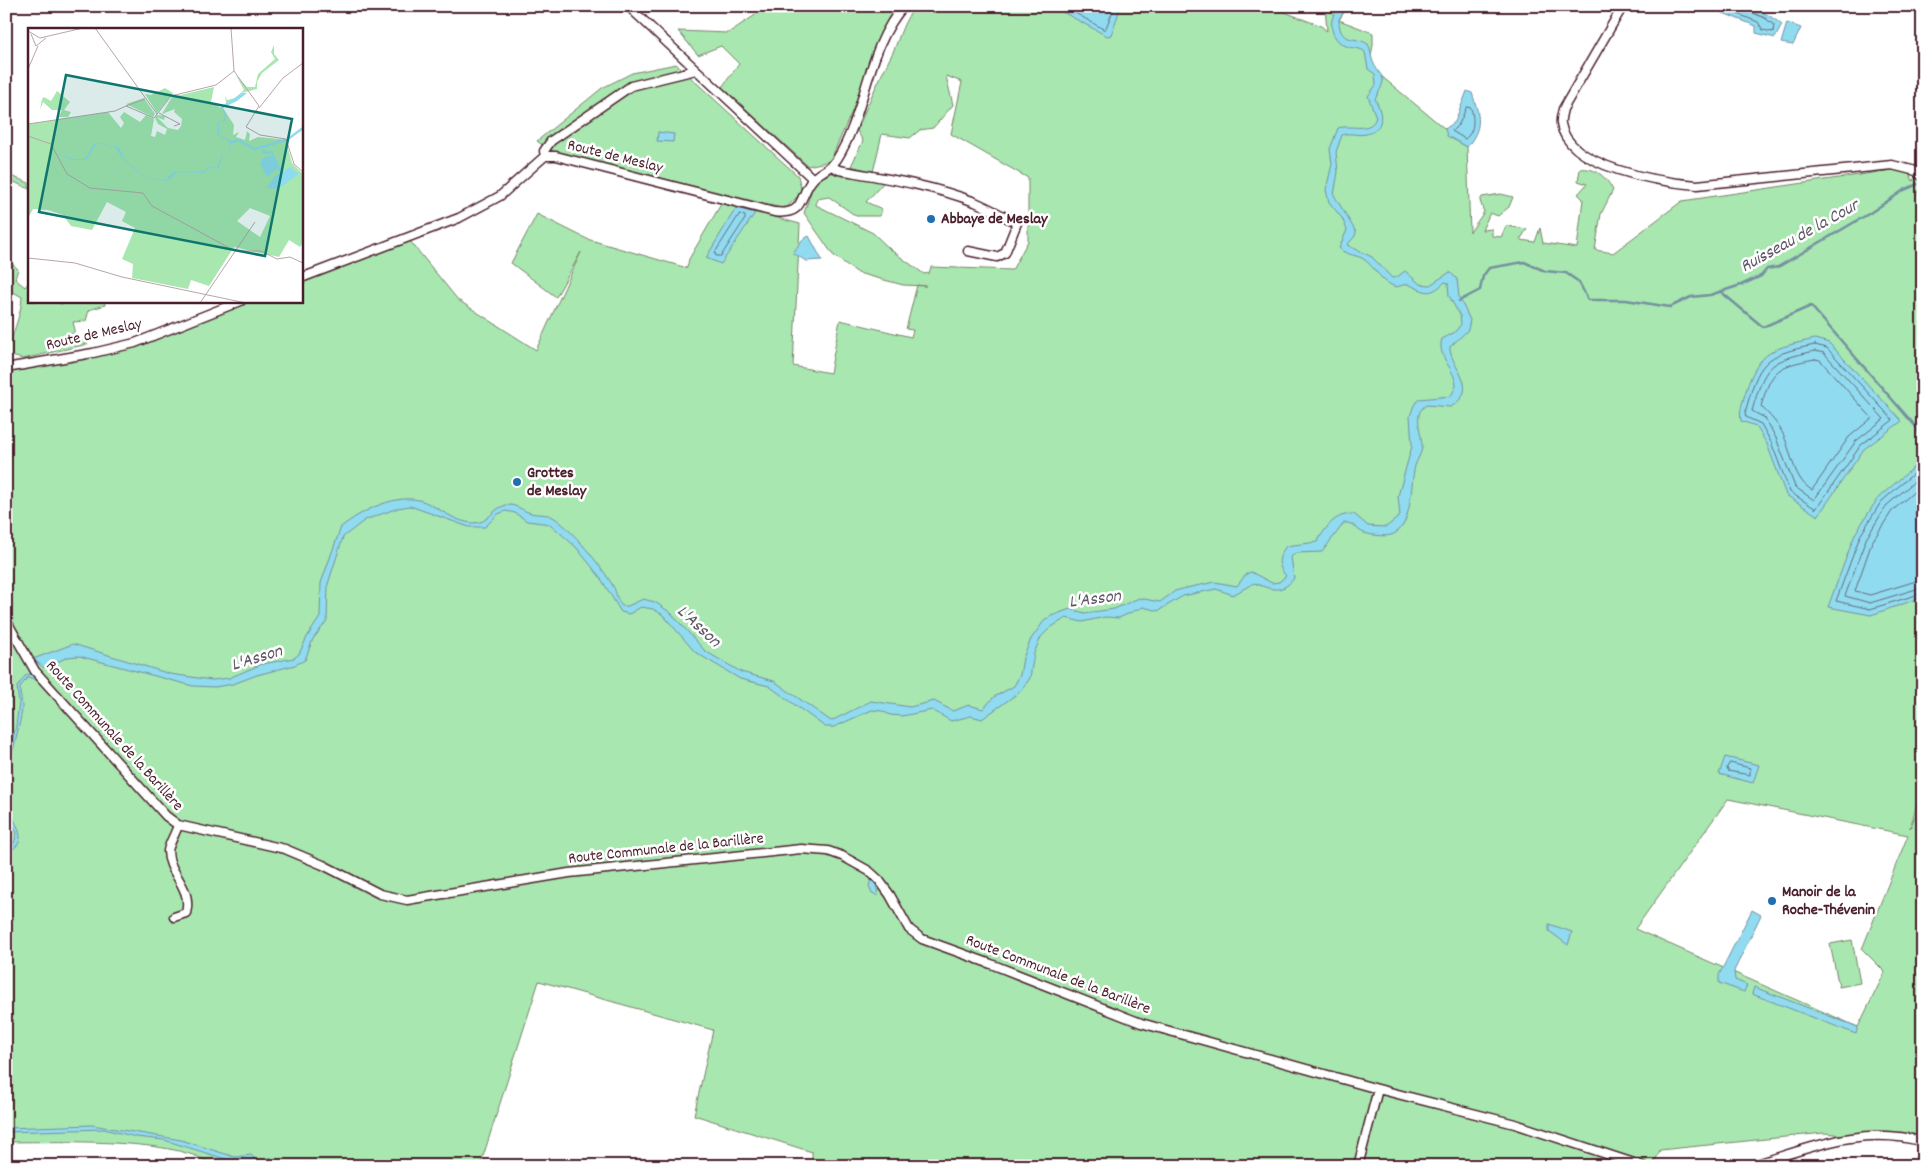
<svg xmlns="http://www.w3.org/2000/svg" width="1929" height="1172" font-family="Dekko,sans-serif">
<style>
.green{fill:#a8e7af;stroke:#79836d;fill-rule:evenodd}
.water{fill:#90dbf0;stroke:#7490a1}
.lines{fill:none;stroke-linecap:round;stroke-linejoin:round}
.shore{stroke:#666a7a;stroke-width:1}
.stream{stroke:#7490a1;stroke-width:2.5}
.minor-casing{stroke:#4a1f2b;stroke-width:11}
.minor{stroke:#fff;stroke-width:8}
.poi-dot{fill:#1f6fb2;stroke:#fff;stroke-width:2}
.labels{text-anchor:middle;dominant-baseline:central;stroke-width:5;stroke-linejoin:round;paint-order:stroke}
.street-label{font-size:16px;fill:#4a1f2b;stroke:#fff}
.poi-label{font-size:16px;font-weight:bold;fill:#4a1f2b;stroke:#fff;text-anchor:start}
.water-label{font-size:18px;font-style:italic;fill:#5f5766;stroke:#fff}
.inset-river{fill:none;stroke:#90dbf0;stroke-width:2.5}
.inset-road{fill:none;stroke:#b7a5aa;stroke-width:1}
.view{fill:#0f766e;fill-opacity:0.15;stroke:#0f766e;stroke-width:2.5}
.inset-edge{fill:none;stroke:#4a1f2b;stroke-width:2.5}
</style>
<rect width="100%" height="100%" fill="#fff"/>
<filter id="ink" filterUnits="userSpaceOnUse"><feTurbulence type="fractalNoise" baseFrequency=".02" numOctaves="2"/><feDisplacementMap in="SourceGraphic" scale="10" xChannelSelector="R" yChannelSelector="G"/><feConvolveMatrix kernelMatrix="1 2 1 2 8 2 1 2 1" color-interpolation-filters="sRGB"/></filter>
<g filter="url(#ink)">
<path class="green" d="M769 6H899L830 161 808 166 722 87 739 64 721 46 698 55 678 31 728 33Z
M917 6H1269L1321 26 1327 31 1325 6H1348L1339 20 1373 33V45L1369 66 1467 147 1470 232 1484 212 1480 201 1482 197 1501 194 1513 197 1509 207 1498 216 1490 213 1482 230 1492 229V236L1501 237 1506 226 1527 229 1520 240 1535 242 1540 228 1543 243 1577 248 1583 199 1578 194 1587 184 1578 181 1580 169C1596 167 1606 177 1613 190L1601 214 1595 250 1613 253 1682 201 1906 168 1913 181 1919 168 1923 169V187L1917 191 1923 204V783L1910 828 1923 798V1142L1824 1133 1660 1150 1653 1166H812V1152L694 1115 713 1030 539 981 480 1166H213C183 1137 51 1142 6 1142V373L118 351 250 301H301V282L410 241 458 300 536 350 581 252 556 297 511 263 537 214 587 239 687 268 689 259 721 204H727L800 224 793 366 830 373 840 320 911 337 913 330 906 329 917 285 926 286 903 285 858 273 833 255 804 213 815 180 837 171 884 182 866 202 882 209 880 216H856L829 197 817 199 816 205 873 233 891 250 924 274 929 273 931 267 1012 270 1028 241V178L951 134 962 82 946 76 953 105 933 128 920 130 910 138 882 134 873 172 851 166 863 141 857 131C867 104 879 80 892 54 900 38 903 18 917 6ZM1728 799 1908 835 1862 949 1885 972 1858 1027 1635 929Z
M676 64 798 176 802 192 785 209 549 150 537 141 602 88 632 73Z
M6 174 29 183V189L8 179 6 180Z
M11 263 18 269 15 279 25 287 29 282V301H54L61 304 69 301H104L105 305 89 310 86 321 73 322 75 330 67 343 82 338 88 344 23 359 7 355C11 336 21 317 22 297L6 288V266Z
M1852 940 1860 983 1839 987 1830 944Z"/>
<path class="water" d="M1058 6H1121L1111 35 1107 36 1057 9Z
M1340 6H1348L1339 19C1339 45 1354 35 1368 44 1371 50 1371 54 1372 59 1379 80 1391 72 1375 99 1382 111 1386 130 1366 134 1358 136 1350 132 1342 135L1336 152 1338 172 1334 195 1356 232 1355 236 1347 245 1372 257 1392 278 1397 277 1405 271 1420 284 1430 285 1450 272 1457 279 1459 297 1470 320 1468 330 1450 347V350C1454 372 1480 388 1451 407L1427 405C1411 412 1423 435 1422 448 1421 454 1417 460 1415 466 1410 485 1413 529 1391 535 1385 537 1371 535 1364 533 1356 530 1354 522 1344 523L1322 552 1296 553 1291 557 1294 578C1282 595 1270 589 1254 583L1233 595 1216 589 1183 596 1158 611 1143 607 1119 618 1105 617 1082 622 1066 618 1050 628 1041 637 1034 653 1030 678 1021 691 982 719 971 716 951 721 932 710 902 716 890 715 882 711 872 710 834 727H825L769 686 740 679 695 652 663 615 653 609 641 607 629 614 621 612 600 577 576 547 550 524 527 521 515 513 506 511 498 514 485 527H469L410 506 398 508 365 520 343 537 328 584 327 621 313 639 305 660 295 665 257 675 233 684 215 687 193 686 79 656 68 657 44 668 33 659 73 644 170 674 212 680 229 678 262 664 294 658 299 654 307 637 320 617 321 583 341 527C361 511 399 491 425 502 441 509 455 522 473 523 490 524 493 505 509 505 517 505 523 511 531 513 538 515 546 513 553 517 570 527 603 568 613 586 617 593 616 599 622 606H628L643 599 655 602 671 613 705 651 741 672 774 681 831 721 871 701 910 707 934 701 953 711 969 705 983 709 994 697 1014 686 1020 675 1023 658 1031 639 1044 621 1051 616 1070 609 1085 613 1114 609 1139 598 1160 602 1175 591 1186 588 1215 582 1237 586 1246 574 1251 572 1272 583 1279 582 1286 576C1276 564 1278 558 1286 546L1317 542C1327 526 1334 514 1354 514L1368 526 1386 527 1400 516 1398 496 1412 446 1410 416 1414 405 1419 399 1451 396 1456 386C1456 370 1436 356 1442 339L1455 332 1461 324 1460 316 1449 296 1448 283 1445 282C1428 298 1426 291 1407 284L1396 287C1382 283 1376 269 1365 260 1357 254 1346 256 1339 248L1347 230 1342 218 1329 202 1326 190 1332 164 1330 149 1338 128C1351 124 1371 134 1376 117L1368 96 1376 85 1375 74 1368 69 1365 52C1360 47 1353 49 1346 46 1329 39 1327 18 1340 6Z
M1705 6C1738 6 1756 3 1782 25L1775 38 1756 33V26Z
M1787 23 1801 28 1793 45 1781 43Z
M1467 91 1472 93C1480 117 1483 127 1467 147L1447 136 1445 129 1455 122Z
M658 132 674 134 673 142 657 141Z
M736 208 755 213 721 264 706 258Z
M809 236 822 260 806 261 793 253 802 240Z
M1815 339 1829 343 1902 421 1864 449 1818 516 1786 495 1767 444 1756 426 1741 421C1739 410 1743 401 1746 391 1759 349 1775 348 1815 339Z
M1923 459V597L1871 615 1828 607 1855 534 1878 498Z
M29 674 36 676 39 681 28 677 20 687C19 695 23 702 22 710 17 741 4 772 8 805 9 816 20 825 20 837 20 846 13 849 6 853V849L14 843 17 833 6 812V765L16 726 19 703 17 687 25 676Z
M1725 757 1759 765 1753 783 1719 774Z
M871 880 876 884 878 896 871 892 869 886Z
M1752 910 1761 915 1734 971 1735 980 1747 985 1744 992 1719 983V975Z
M1549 924 1572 932 1568 945 1549 931Z
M1754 987 1858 1027 1856 1034 1752 994Z
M92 1125 181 1140 235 1157 251 1155 261 1165 270 1157 280 1166H248L164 1140 136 1137 104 1129 6 1132V1128Z"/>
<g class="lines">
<path class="shore" d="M1063 6 1105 30 1115 6
M1718 6 1758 22 1763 30 1773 32 1774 25 1765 18 1753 13 1751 6
M1467 107 1471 108C1474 119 1475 131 1465 139L1452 131 1459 124Z
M740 214 745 216V219L721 256H716L715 253Z
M1815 345 1827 348 1893 420 1861 445 1816 509 1790 492 1771 442 1761 424 1746 417 1745 413C1759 362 1762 355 1815 345Z
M1815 351 1824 353 1884 419 1856 441 1814 500 1795 487 1776 438 1765 418 1752 411C1765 365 1768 361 1815 351Z
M1815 359 1820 360 1872 418 1849 437 1812 490C1794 480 1792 455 1784 436 1778 423 1770 416 1761 406 1772 369 1777 366 1815 359Z
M1923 465 1881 502 1860 536 1836 601 1870 609 1923 593
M1923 474 1886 506 1866 539 1845 596 1870 603 1923 587
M1923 484 1892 511 1872 542 1855 591 1870 595 1923 579
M1730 763 1750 768V775L1728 771 1727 768Z"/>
<path class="stream" d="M1720 291 1763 327 1811 306 1917 428 1920 438 1919 448 1923 453
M1459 301 1480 290 1483 276 1489 268 1524 262 1545 271 1566 273 1579 282 1588 300H1626L1670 307 1691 297 1710 295 1741 285 1761 276 1767 269 1778 267 1870 213 1904 190 1918 184"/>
<g class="minor-casing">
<path id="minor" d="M628 6 813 179
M1623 6 1563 109C1562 114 1560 119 1561 124 1568 168 1661 182 1697 185L1892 165 1916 171 1923 177
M545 156 544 151 551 141 631 86 696 70
M831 166 839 170C884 178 931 185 975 202 989 208 1003 216 1017 223L1005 253 997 257 968 251
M301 278 459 218 500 196 545 156H556L774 212C806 216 798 196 813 179 820 171 831 169 837 159 866 114 867 46 904 6
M6 368 93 353 135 343 241 301
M6 620 35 671 166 816 178 825 285 849 323 865 380 894 407 900 569 873 801 849 828 851 842 856 869 871 879 880 890 895 909 929 922 939 991 964 1141 1023 1378 1089 1515 1124 1643 1166
M174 917 186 913C193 887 168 874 168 851 169 843 176 833 178 825
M1358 1166 1378 1089
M1750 1166C1808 1149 1862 1124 1923 1142"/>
</g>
<use href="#minor" class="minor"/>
</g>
</g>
<g class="poi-dot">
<circle cx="931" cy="219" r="5"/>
<circle cx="517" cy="482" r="5"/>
<circle cx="1772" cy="901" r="5"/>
</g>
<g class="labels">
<g class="street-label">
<text transform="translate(615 157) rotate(14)">Route de Meslay</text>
<text transform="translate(94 335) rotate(-13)">Route de Meslay</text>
<text transform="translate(114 736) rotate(48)">Route Communale de la Barillère</text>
<text transform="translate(666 849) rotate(-6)">Route Communale de la Barillère</text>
<text transform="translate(1058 975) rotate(21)">Route Communale de la Barillère</text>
</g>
<g class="poi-label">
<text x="941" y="219">Abbaye de Meslay</text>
<text x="527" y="473">Grottes<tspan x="527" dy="18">de Meslay</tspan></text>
<text x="1782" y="892">Manoir de la<tspan x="1782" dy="18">Roche-Thévenin</tspan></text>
</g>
<g class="water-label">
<text transform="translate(1800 237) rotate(-29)">Ruisseau de la Cour</text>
<text transform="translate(1095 600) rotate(-7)">L'Asson</text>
<text transform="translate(698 627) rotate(43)">L'Asson</text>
<text transform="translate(257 659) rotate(-17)">L'Asson</text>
</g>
</g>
<g transform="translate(28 28)">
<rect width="275" height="275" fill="#fff"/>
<path d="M246 17V26L251 32 234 45 229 54V61L214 65 195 80 206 97 205 107 211 104 208 109 217 112 219 103 222 106 221 113 230 109 261 112 258 113 264 135 275 146V214L272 219 261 212 251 229 206 219 181 258 163 252 160 261 104 250 105 236 94 231 107 200 94 193 98 184 79 174 64 202 43 198 35 187 20 182 5 181 0 190V96L80 84 93 100 96 95 92 89 96 84 112 94 118 87 126 91 123 108 127 109 129 103 137 107 139 101 130 96 127 90 129 87 137 88 136 92 129 89 140 100 150 102 153 98 154 91 146 84 147 81 134 86 144 69 186 59 183 74 193 80 198 75 197 68 199 72 207 70 216 62 208 47 219 59H227L230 46 247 31 243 24ZM222 180 242 188 232 209 209 193ZM137 60 145 65 129 85 117 66 123 67ZM29 63 42 74 36 82 43 84 40 89H31L34 82H24L15 74 12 82 14 71 16 69 23 73ZM116 70 127 86 125 89 98 76Z" fill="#a8e7af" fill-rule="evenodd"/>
<path d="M214 65H219L209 73 194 80 197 83 198 88 197 93 191 95V105L190 106 202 112 203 118 200 126 195 127 191 139 189 141 183 139 175 145 149 144 142 151 137 153 117 150 97 133 86 118 82 120 74 115 67 117 62 127 57 132H46L27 125 47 131H57L66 116 75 115 81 119 86 118 91 120 97 132 118 150 137 152 147 143 174 144 183 138 189 140 194 127 200 126 202 118 201 113 189 106 190 95 196 92 197 87 193 79ZM243 128 251 139 239 149 232 135 236 129ZM262 139 271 146 250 161 238 160 247 148Z" fill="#90dbf0"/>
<path class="inset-river" d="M260 111 275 100M202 115 210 112 226 121 258 112M234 121 237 125 243 124 253 144"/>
<path class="inset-road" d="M67 0 129 86M203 0 206 43M0 3 12 10 55 0M3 6 8 18 18 10M0 41 10 18M98 78 117 71M231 80 255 50 275 35M131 85 152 96 146 98M0 96 87 83 98 78 126 90 143 68 188 57 206 43 231 78 218 99 232 107 258 111 266 136 275 144M0 108 23 116 39 146 62 160 115 165 124 178 207 223H233L249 231 262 229 275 235M0 230 47 235 94 249 218 275M172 275 227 194"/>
<path class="view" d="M38 47 264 91 237 228 11 184Z"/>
<rect width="275" height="275" class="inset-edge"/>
</g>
<rect width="1929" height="1172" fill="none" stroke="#fff" stroke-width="25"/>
<rect x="12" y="12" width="1904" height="1147" fill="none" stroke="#4a1f2b" stroke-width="2" filter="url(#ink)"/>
</svg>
